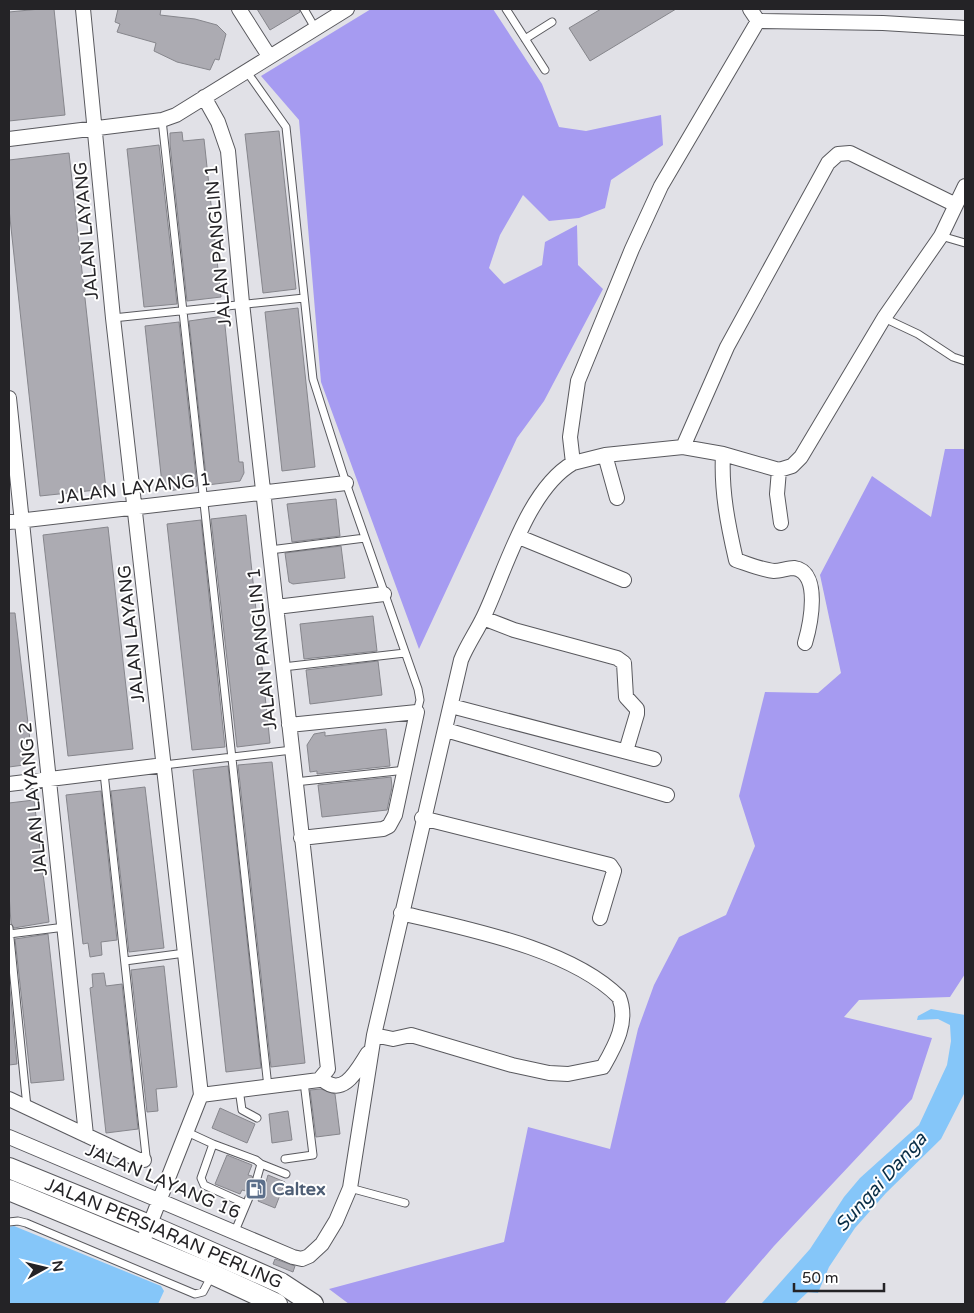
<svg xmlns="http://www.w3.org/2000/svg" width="974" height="1313" font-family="'Varela Round',sans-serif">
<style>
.forest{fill:#a69bf1}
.water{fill:#85c6f9}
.building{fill:#acabb2;stroke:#86868c}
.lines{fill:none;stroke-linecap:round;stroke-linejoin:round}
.lane-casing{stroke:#59595e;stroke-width:9}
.street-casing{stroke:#59595e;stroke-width:16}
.secondary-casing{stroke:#59595e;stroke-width:22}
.lane{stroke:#fff;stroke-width:7}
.street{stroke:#fff;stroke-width:14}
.secondary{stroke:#fff;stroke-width:20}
.labels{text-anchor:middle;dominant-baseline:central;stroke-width:4;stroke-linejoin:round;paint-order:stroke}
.street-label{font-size:18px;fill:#242326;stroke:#fff}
.service-label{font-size:18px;font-weight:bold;fill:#4e5e75;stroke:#fff;text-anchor:start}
.water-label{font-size:19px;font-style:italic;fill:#092e47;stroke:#fff}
</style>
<rect width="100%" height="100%" fill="#e1e1e7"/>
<path class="forest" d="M371 9H493L542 84 559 127 586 131 661 115 663 145 611 180 605 208 579 218 549 221 523 195 500 235 489 268 504 284 542 265 545 242 577 225 578 265 603 289 544 401 517 438 419 649 321 382 299 120 261 76Z
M945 449H965V974L950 997 859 1000 844 1017 932 1038 912 1099 774 1246 724 1304H349L329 1289 504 1242 528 1127 610 1149 638 1029 654 985 679 937 726 915 755 846 739 796 765 692 818 693 841 673 820 575 872 476 931 517Z"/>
<path class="water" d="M931 1009 965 1015V1092L941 1139 886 1193 855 1228 829 1267 818 1293 808 1292 795 1304H761L810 1249 844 1197 860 1178 919 1125 947 1065 951 1041 950 1025 938 1019 917 1020 918 1016Z
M14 1226 161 1286 164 1291 158 1304H9V1227Z"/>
<path class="building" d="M40 9H54L65 115 9 121V12Z
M118 9H161L160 15 195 19 217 25 226 34 219 60 215 59 210 70 177 62 154 51 156 43 117 32 120 24 115 22Z
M257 9H299L300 12 270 30Z
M601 9H676L590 61 569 28Z
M279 131 296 289 263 293 245 134Z
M182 132 183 141 204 139 221 297 187 301 170 144V133Z
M159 145 177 304 144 307 127 149Z
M69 153 106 489 40 496 9 209V160Z
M298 308 315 467 282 471 265 312Z
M224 316 239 462H243L244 473 240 481 207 485 189 321Z
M179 322 197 486 169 491 162 484 145 326Z
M336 499 340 536 292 542 287 504Z
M246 515 270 743 237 747 211 519Z
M201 520 225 747 192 750 167 524Z
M108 527 133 749 68 756 43 535Z
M341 546 345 578 293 584 289 582 285 553Z
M9 613H15L32 757 23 758 24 765 9 767Z
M373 616 377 651 304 659 300 624Z
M378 661 382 695 310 704 306 670Z
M386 729 390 766 317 774V771L310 772 307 745 314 734 325 732V736Z
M272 762 305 1063 271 1067 238 765Z
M228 766 261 1068 226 1072 193 770Z
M391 777 392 787 387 810 322 817 318 785Z
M145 787 164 948 129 952 111 791Z
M101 791 117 940 101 942 102 955 90 957 88 943 83 944 66 795Z
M34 800 49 922 14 928 11 923 9 894V803Z
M48 934 64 1080 31 1083 15 939Z
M164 966 177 1087 156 1089 158 1111 147 1112 131 970Z
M104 973 106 986 122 984 138 1129 106 1133 90 988 93 987 92 974Z
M9 979 17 1064 9 1065Z
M321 1089 335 1094 340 1134 316 1137 310 1090Z
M220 1108 255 1124 247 1143 212 1128Z
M288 1111 292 1140 272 1143 269 1114Z
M227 1155 252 1165 248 1175 252 1176 255 1183 262 1180 266 1182 268 1175 285 1182 275 1208 258 1201 260 1197 256 1195 255 1190 253 1188 246 1191 242 1190 240 1194 215 1184Z
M275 1259 295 1266 293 1272 273 1264Z"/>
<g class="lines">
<g class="lane-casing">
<path id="lane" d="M304 9 315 28
M506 9 545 70
M525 39 552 22
M247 72 286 127 313 379 346 483 418 689 420 700 417 712
M162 120 268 1087
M941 236 965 243
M113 318 304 298
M884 318 918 334 953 357 965 361
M270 550 365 538
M283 667 405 653
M164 765 292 750
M104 773 146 1156 144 1160
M295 782 406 770
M9 928 27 1107
M9 934 65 927
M125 961 185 953
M239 1089 242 1110 257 1118
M187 1132 213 1144
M285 1159 313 1155 304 1082
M257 1178 261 1164 286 1174
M350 1188 405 1203
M246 1204 204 1185 201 1178 213 1144 256 1160 261 1164
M9 1222 18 1221 26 1223 195 1294 203 1292 212 1275
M235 1231 251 1193"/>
</g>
<g class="street-casing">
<path id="street" d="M83 9 113 318 201 1095 146 1234
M239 9 269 56
M750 9 758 21
M758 21 883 23 965 28
M9 139 162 120 176 115 347 9
M9 398 86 1135
M683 447 723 454 779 470 792 466 801 457 884 318 941 236 965 186
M723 454C721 491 728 525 736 560 748 564 762 570 774 571 781 571 787 568 794 568 822 572 810 626 805 643
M605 455 617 498
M573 463 605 455 683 447 727 347 828 163 838 154 850 153 956 205
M779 470 777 494 781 523
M9 522 346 483
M519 537 624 580
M276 607 384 594
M483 618 514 630 617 658 624 663 626 697 637 709V714L626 751
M451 706 654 759
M289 725 417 712 395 815 389 826 383 829 301 838
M446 730 667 795
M9 784 164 765
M422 818 610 865 614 871 600 918
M374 1035 393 1039 411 1035 512 1065 549 1073 568 1074 603 1067C615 1046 629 1022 619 997 570 948 467 929 401 913
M322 1079C344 1099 358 1068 368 1053
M201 1095 319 1080 328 1069 242 303 228 151 218 122 204 97
M9 1099 139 1160H144
M9 1137 293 1257 302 1259 309 1256 322 1244 336 1221 350 1188 374 1035 461 660C467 645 477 631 484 616 506 569 528 489 573 463L570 437 578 381 632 249 661 186 758 21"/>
</g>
<g class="secondary-casing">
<g id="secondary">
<path id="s1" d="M9 1168 149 1225 281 1283 313 1304"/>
<path d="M9 1190 212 1274 277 1304"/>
</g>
</g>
<use href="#lane" class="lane"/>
<use href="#street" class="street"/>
<use href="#secondary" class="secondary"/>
</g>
<defs>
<g id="fuel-square" transform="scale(1.125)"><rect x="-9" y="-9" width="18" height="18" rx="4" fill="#5c6f8a" stroke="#fff"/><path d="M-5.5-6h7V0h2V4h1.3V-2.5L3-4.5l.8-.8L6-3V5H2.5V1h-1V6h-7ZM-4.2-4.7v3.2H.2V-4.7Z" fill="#fff"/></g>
</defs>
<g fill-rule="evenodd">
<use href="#fuel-square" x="256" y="1189"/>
</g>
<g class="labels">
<g class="street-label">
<text transform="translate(86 231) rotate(-95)">JALAN LAYANG</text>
<text transform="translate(218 246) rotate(-95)">JALAN PANGLIN 1</text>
<text transform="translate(134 488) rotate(-7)">JALAN LAYANG 1</text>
<text transform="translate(131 634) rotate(-96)">JALAN LAYANG</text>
<text transform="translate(262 649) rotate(-96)">JALAN PANGLIN 1</text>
<text transform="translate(33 799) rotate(-96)">JALAN LAYANG 2</text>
<text transform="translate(163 1181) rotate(23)">JALAN LAYANG 16</text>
<text stroke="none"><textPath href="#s1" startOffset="168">JALAN PERSIARAN PERLING</textPath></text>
</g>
<g class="service-label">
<text x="272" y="1189">Caltex</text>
</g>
<g class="water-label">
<text transform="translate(881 1182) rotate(-48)">Sungai Danga</text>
</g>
</g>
<rect width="974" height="1313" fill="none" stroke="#242326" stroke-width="20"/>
<g transform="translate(45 1268) rotate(82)" stroke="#ffffff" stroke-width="4" paint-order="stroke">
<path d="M0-4L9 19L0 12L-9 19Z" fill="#242326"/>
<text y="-8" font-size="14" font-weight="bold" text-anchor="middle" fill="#242326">N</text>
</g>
<path d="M794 1283v8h90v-8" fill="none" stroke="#242326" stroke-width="2.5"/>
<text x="802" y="1283" font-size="15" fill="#242326" stroke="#ffffff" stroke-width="4" paint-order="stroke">50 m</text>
</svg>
